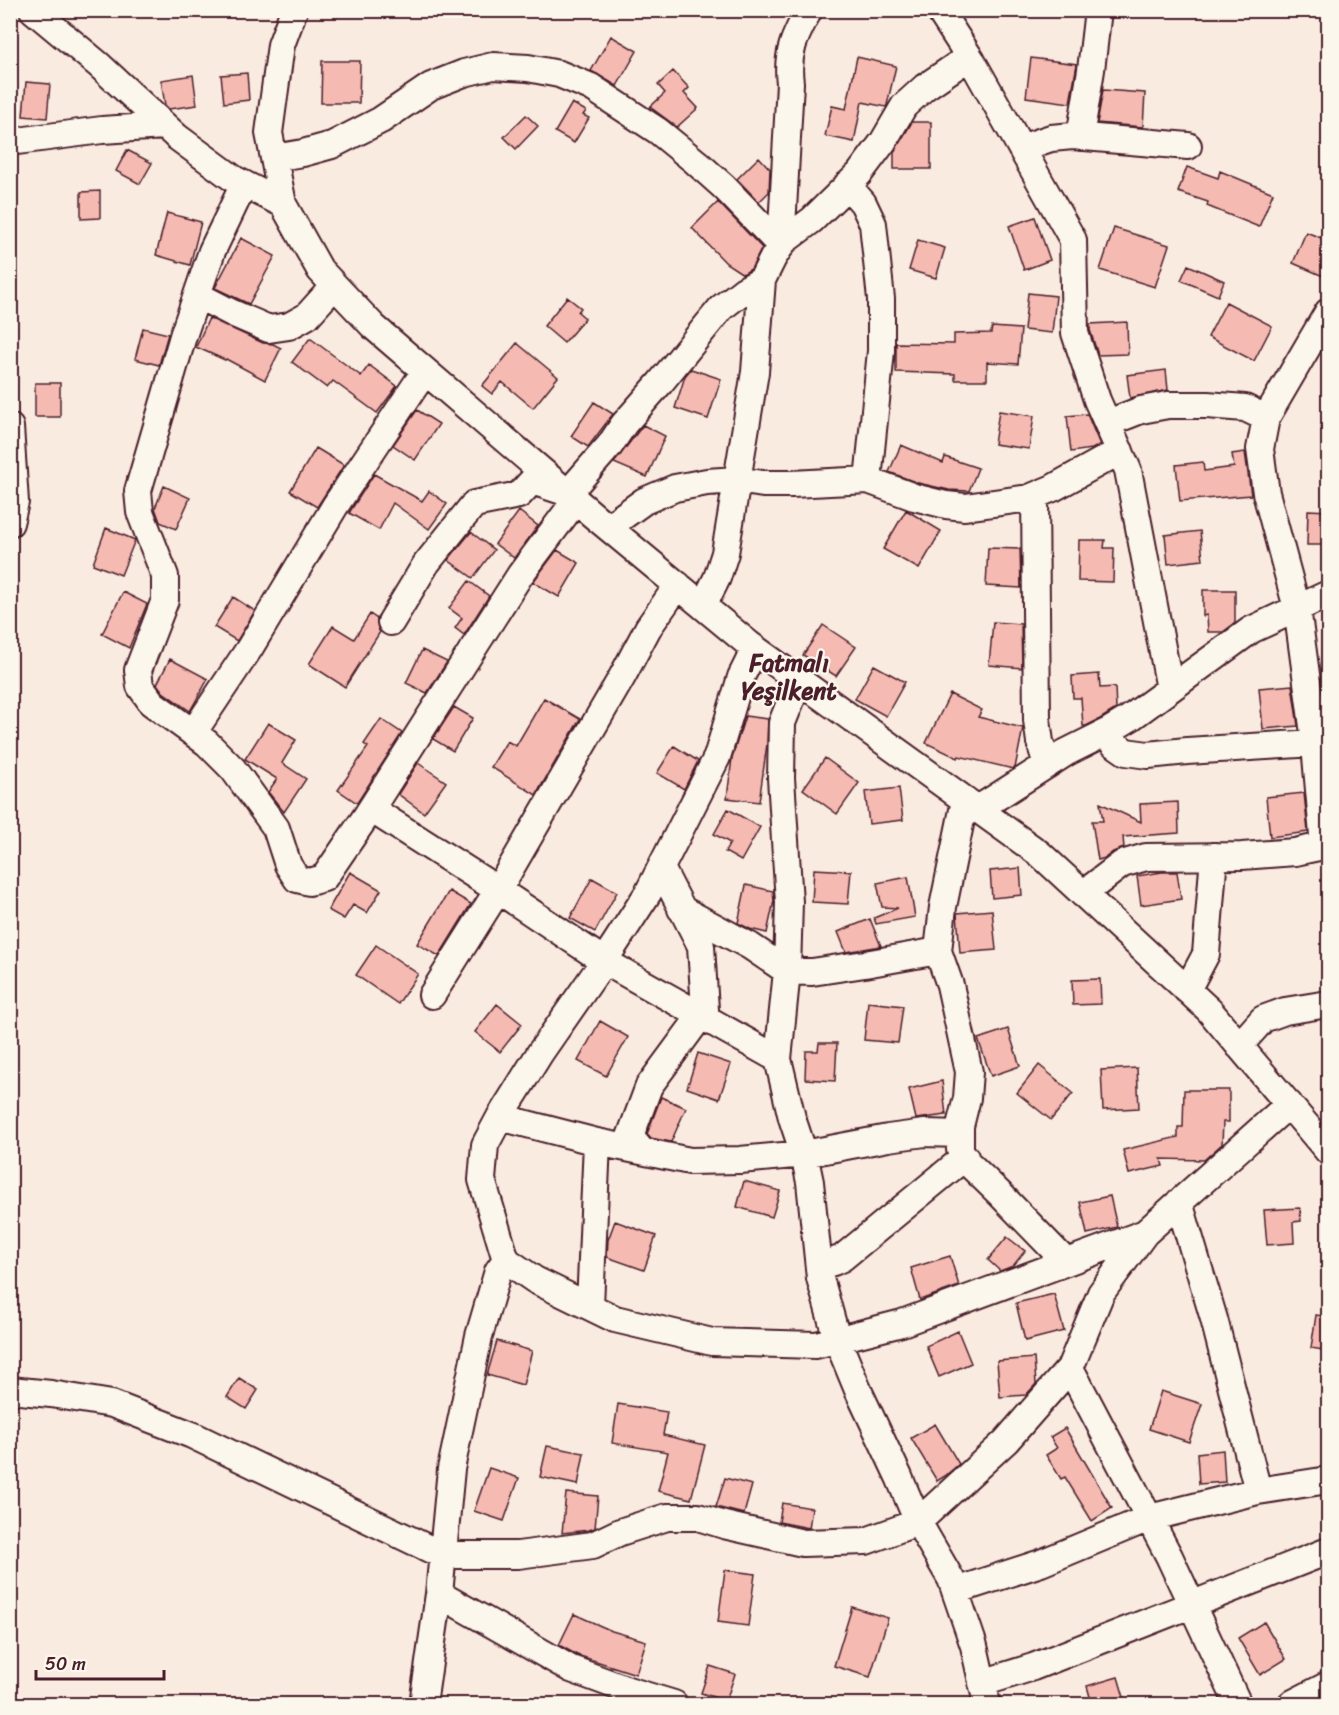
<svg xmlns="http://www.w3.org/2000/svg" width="1339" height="1715" font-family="Sriracha,sans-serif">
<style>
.building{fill:#f5bab1;stroke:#4a1f2b;stroke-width:1.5}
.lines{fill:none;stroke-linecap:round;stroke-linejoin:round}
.minor-casing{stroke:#4a1f2b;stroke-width:30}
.minor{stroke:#fbf7ec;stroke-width:26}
.labels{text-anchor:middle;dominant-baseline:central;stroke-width:4.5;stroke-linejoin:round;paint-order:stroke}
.quarter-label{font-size:24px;font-weight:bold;fill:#4a1f2b;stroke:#fbf7ec}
</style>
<rect width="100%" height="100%" fill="#faebe0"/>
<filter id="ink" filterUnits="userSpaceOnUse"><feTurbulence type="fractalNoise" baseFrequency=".0167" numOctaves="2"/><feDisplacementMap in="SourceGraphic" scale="12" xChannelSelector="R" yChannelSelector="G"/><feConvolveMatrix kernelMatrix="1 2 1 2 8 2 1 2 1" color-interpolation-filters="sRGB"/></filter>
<g filter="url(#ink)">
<path class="building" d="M611 36 637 51 617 86 591 71Z
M857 57 896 66 887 105 886 107 862 102 854 142 825 136 832 106 846 109Z
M1031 58 1077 64 1070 103 1026 97Z
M322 61H360L359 103H321Z
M673 71 689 88 684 93 698 108 677 127 650 107 665 93 658 85Z
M247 73 249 100 224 103 221 75Z
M193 75 197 105 169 109 165 105 161 80Z
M26 82 50 84 47 118 23 116Z
M1103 90 1145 93 1143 127 1097 123Z
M572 103 586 111 583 115 589 118 574 143 555 132Z
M526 115 538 126 516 149 504 137Z
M912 122H931V169H894V152Z
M127 150 152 163 140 184 116 171Z
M759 157 770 169 769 192 759 202 737 179Z
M1187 167 1218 178 1220 171 1273 193 1259 227 1207 206 1208 202 1178 192Z
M100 191V218L81 219V192Z
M718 202 762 248 751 269 743 274 726 263 692 228Z
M167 213 201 222 190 265 156 255Z
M1035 217 1050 260 1024 270 1009 226Z
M1114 228 1169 245 1155 287 1100 270Z
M1306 232 1329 241V262L1323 276 1293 263Z
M241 238 275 256 249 304 215 288Z
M918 240 945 248 936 278 909 270Z
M1188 265 1224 281 1218 296 1181 280Z
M1028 293 1056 296 1052 333 1024 330Z
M567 297 581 308 578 312 585 318 564 343 544 326Z
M1226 302 1272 326 1254 361 1208 337Z
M209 318 263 343 273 344 281 348 265 380 226 359 225 360 196 347Z
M1127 322 1128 354 1098 355 1090 330V324Z
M992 327 1021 329 1018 364 987 362V380H955V374L896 372V343L954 344V334L991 333Z
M143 328 168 334 159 365 135 359Z
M310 338 361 376 369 365 397 386 377 413 333 381 327 388 292 362Z
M517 343 558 377 533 408 502 382 492 394 482 386Z
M691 369 721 379 708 419 675 408 685 376Z
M1166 370 1168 390 1130 398 1127 375Z
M35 383H60V417H35Z
M594 402 613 414 588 447 571 436Z
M417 410 439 424 415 460 393 445Z
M999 411 1034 416 1029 449 994 444Z
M1087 414 1100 445 1092 449 1071 452 1067 416Z
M643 425 665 436 647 477 614 463Z
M901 445 943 463 945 457 978 468 969 491 949 490 918 483 889 472Z
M316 448 344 465 317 507 290 491Z
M1245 452 1251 495 1180 501 1176 465 1203 462 1204 471 1234 467 1232 454Z
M374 474 422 501 429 491 447 504 429 529 393 503 379 530 349 513Z
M164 486 190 498 176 529 160 522 155 508Z
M906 510 941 531 919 569 883 549Z
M1308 510 1329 511V545H1307Z
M519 511 538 526 514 558 495 544Z
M106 528 135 540 121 575 93 564Z
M1200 531 1203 560 1168 564 1165 535Z
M471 532 494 550 473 578 448 560Z
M1079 540H1105L1104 548H1114L1113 582 1078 581Z
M988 548 1020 549 1021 588 986 586Z
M557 550 579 563 559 597 533 582Z
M469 581 489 596 464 635 455 628 462 618 449 608Z
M1203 590H1235V623L1223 632H1208L1207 615 1203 616Z
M123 592 147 604 129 648 102 634Z
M233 597 255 611 237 641 214 627Z
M370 614 377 619 378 629 380 632 345 687 309 664 333 626 354 639Z
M993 622 1021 624 1022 668 989 665Z
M823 625 856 647 836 676 803 655Z
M422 650 447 662 427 693 406 683Z
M170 659 208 679 190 711 163 692 157 684Z
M874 665 905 682 886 716 855 699Z
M1099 674 1100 688 1115 687 1116 709 1100 719 1086 726H1083L1081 698H1073L1072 676Z
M1292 685 1298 726 1263 729 1259 688Z
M950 694 982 710 978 717 1023 728 1015 768 1013 769 959 756 958 758 926 743Z
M544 698 580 719 536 795 491 767 507 741 516 746Z
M454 707 473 718 453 751 433 739Z
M745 716 768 719 767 744 759 802 727 798 732 758Z
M381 719 402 733 357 803 338 790 368 747 364 744Z
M268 723 296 740 282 763 306 779 284 812 268 792 277 779 245 759Z
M674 746 698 761 684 789 657 773Z
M825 758 859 783 837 814 803 789Z
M418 763 446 782 424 813 398 794Z
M899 788 903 820 869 824 865 792Z
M1304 793 1308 832 1270 837 1266 797Z
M1178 802 1179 833 1123 837 1124 848 1113 852 1105 858 1098 860 1092 821H1103L1100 803 1141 822 1140 804Z
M728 809 760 827 741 861 725 852 730 843 714 834Z
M1020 868 1022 895 992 898 990 871Z
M814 869 851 871 848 904 812 902Z
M350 872 381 890 367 913 353 905 344 919 328 910Z
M1162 872H1177L1181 899 1141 905 1137 876Z
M908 877 915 917 876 924 874 918 898 908 882 907 877 883Z
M592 878 617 892 595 932 570 918Z
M746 885 773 891 774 901 767 933 750 929 738 923Z
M449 891 471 904 439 956 417 944Z
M992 910 996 950 960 953 957 913Z
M870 919 881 946 846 952 838 932Z
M376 945 418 974 398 1004 356 975Z
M1100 979 1101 1004 1073 1005 1072 980Z
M868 1002 903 1006 898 1043 864 1040Z
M497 1004 522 1024 500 1052 475 1032Z
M600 1021 628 1037 606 1076 578 1061Z
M1008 1029 1020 1066 991 1076 978 1039Z
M819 1043H837L835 1081 805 1079 806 1051H818Z
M698 1053 731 1064 719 1099 687 1088Z
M1039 1065 1073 1093 1051 1120 1017 1093Z
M1137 1068 1139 1108 1103 1110 1101 1070Z
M942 1081 946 1115 916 1119 909 1089Z
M1184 1090H1229V1122H1223L1222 1144 1204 1160 1161 1159 1163 1166 1129 1174 1123 1150 1178 1137V1127H1183Z
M661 1097 686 1108 671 1142 650 1138 647 1134Z
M744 1181 780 1191 772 1217 737 1207Z
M1110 1196 1117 1227 1087 1234 1080 1202Z
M1300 1208 1301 1221 1293 1222 1294 1243 1267 1245 1264 1210Z
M615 1221 656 1236 644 1270 607 1257 608 1240Z
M1007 1237 1025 1251 1013 1266 1000 1271 988 1260Z
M950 1256 959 1286 920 1300 911 1268Z
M1054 1294 1064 1331 1025 1341 1016 1303Z
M1316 1315 1329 1317V1351L1311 1348Z
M958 1331 971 1363 939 1377 926 1346Z
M497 1341 532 1351 523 1385 487 1375Z
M1034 1358 1036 1384 1026 1395 1000 1397 997 1361Z
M239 1378 258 1390 246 1409 227 1397Z
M1161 1391 1202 1404 1189 1442 1149 1429Z
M618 1404 667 1412 663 1435 705 1445 691 1499 658 1491 668 1452 612 1443Z
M935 1424 959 1464 945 1476 937 1481 911 1438Z
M1065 1428 1112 1508 1092 1521 1065 1477 1061 1479 1046 1455 1057 1448 1050 1437Z
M547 1446 584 1453 578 1485 540 1477Z
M1223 1450 1225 1482 1199 1484 1197 1453Z
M489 1468 519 1478 504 1521 474 1511Z
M725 1478 752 1485 744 1514 716 1507Z
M566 1493 598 1496 595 1528 589 1530 562 1533Z
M782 1503 812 1508 809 1528 779 1522Z
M725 1570 755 1574 748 1626 718 1622Z
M852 1607 888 1618 870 1677 834 1666Z
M574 1614 612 1631 646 1641 636 1674 577 1655 559 1645Z
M1264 1622 1286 1659 1260 1675 1238 1638Z
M710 1666 735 1674 726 1701 701 1693Z
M1118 1677 1126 1704H1092L1087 1686Z"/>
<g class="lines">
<g class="minor-casing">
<path id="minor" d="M33 10 99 65 177 137 234 179 283 204
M294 10 281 45 269 133 283 204 320 270 374 327 593 515 750 645 1040 854 1209 1010 1328 1151
M939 10 972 61 1073 240 1075 333 1097 400 1128 470 1170 689
M1080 137 1091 70 1098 10
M10 142 102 130 164 126
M1021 148 1051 138 1073 136 1188 146
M274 158 303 153 332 145 381 120 431 86 464 73 493 66 528 68 559 74 591 87 658 131 696 162 724 187 781 246
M244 184 212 251 183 336 138 491 140 512 165 576V600L138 670 140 686 152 703 207 743 233 769 276 828 288 865 297 879 309 882 324 878 367 815 520 575 576 500
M847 185 863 203 873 224 881 299V351L868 480
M781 246 790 83C786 53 795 36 809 10
M197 295 232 313 269 329 289 326 307 316 334 286
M1108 423 1141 410 1168 405H1207L1245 408 1266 418
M10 427 15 502 10 523
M1035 496 1037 720 1040 742 1047 765
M608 527 644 501 675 488 707 482 737 480 763 484H792L868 480 914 497 946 505 965 507 1029 498 1053 488 1120 451
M703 606 717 578 725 553 755 372 762 280 773 258 784 241 812 220 859 174 883 142 904 106 925 87 969 57
M391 622 426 564 474 504 519 495 532 481 568 493 610 445 624 424 660 383 721 308 744 290 762 280
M755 649 741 677 717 757 648 893 604 961 540 1053 500 1117 485 1145 482 1180 506 1260 535 1280 615 1319 712 1342 816 1345 902 1323 1145 1233
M799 680 782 723 781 778 789 902 787 971 778 1059 792 1118 804 1154 810 1182 820 1278 837 1339 858 1390 899 1477 918 1522 951 1579 974 1646 987 1704
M1107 732 1113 743 1126 752 1148 755 1187 751 1315 743
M193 733 249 649 335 506 425 371
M965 800 943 907 938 951 950 985 969 1072 967 1098 960 1126V1150L967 1162 1001 1195 1066 1262
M371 809 498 890 604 961 778 1059
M978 809 1067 752 1107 732 1130 718 1251 630 1328 594
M1324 846 1314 734 1297 608 1266 493 1260 449 1266 418 1328 312
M1083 894 1122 864 1146 857 1242 856 1295 852 1328 845
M681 909 750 946 787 971 812 972 865 964 938 951
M1187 990 1206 954 1214 856
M432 995 498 890 622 677 648 628 678 585
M1239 1046 1263 1019 1285 1011 1328 1004
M500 1117 597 1142 690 1161 740 1160 804 1154 888 1138 925 1133 960 1134
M641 1150 630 1137 649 1086 705 1010 701 946 661 868
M1179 1202 1214 1319 1258 1491
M819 1266 833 1262 842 1258 965 1157
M590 1306 597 1142
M1070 1368 1169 1556 1238 1704
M10 1390 51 1394 112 1404 192 1435 442 1555H518L593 1545 620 1532 667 1517H698L724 1525 803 1543 866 1541 918 1522 1006 1441 1070 1368 1101 1293 1145 1233 1289 1104
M955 1591 1041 1563 1149 1518 1258 1491 1328 1480
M439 1594 571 1669 628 1690 674 1704
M982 1683 1033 1667 1328 1551
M423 1704 439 1594 451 1469 479 1336 498 1271 506 1260
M1291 1704 1328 1685"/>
</g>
<use href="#minor" class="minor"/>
</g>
</g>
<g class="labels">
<g class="quarter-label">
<text x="789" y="663">Fatmalı<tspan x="789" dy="28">Yeşilkent</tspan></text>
</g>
</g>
<rect width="1339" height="1715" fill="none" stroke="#fbf7ec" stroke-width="36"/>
<rect x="18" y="18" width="1303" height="1679" fill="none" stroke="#4a1f2b" stroke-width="2" filter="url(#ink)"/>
<path d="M36 1670v9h128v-9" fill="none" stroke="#4a1f2b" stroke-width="3"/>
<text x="45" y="1670" font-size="18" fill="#4a1f2b" stroke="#fbf7ec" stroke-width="4.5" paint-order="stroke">50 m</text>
</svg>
